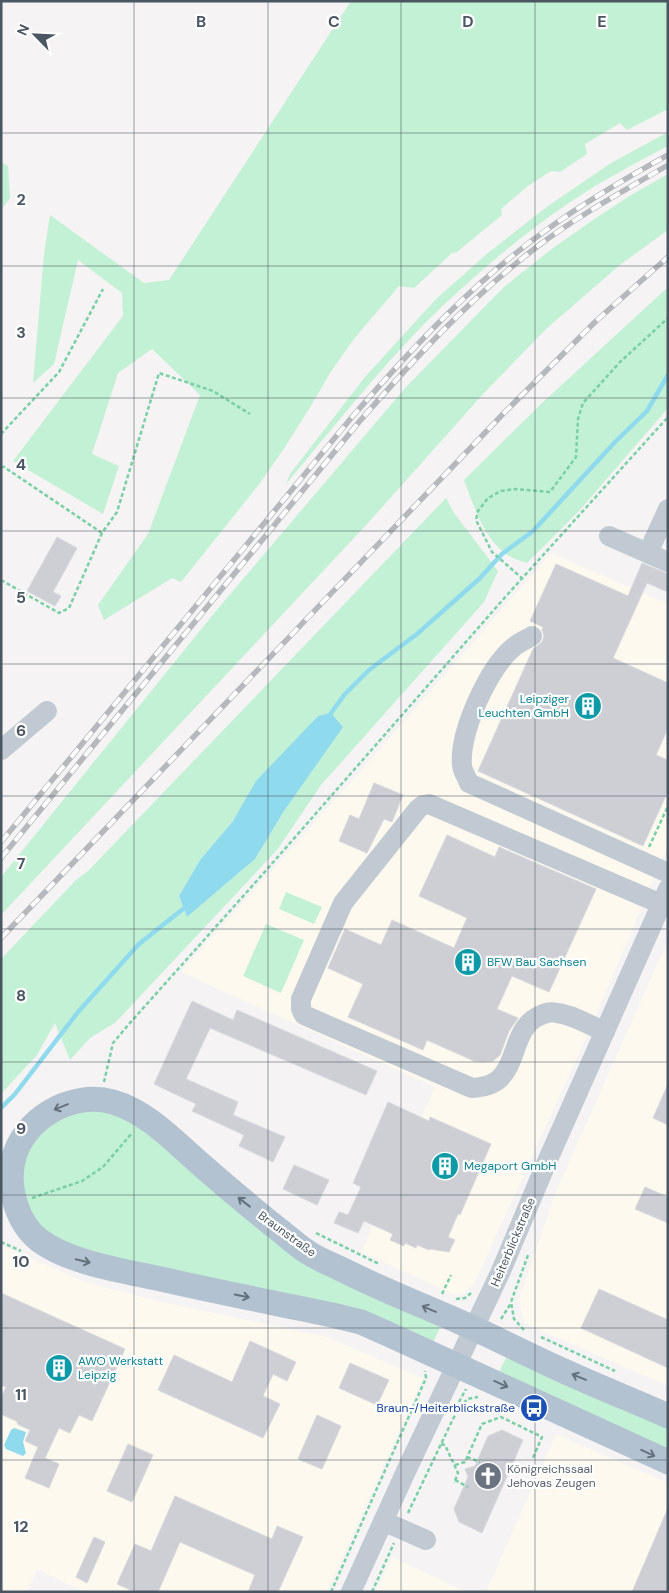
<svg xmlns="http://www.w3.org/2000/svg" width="669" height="1593" font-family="'DM Sans',sans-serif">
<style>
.commercial{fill:#fdf9ef}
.green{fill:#c3f1d5;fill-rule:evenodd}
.water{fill:#90daee}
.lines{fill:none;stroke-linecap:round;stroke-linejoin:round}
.stream{stroke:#90daee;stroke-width:4.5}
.building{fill:#cdcfd5;stroke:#d7d9de}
.path{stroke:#7ad0a6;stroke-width:2.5;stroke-dasharray:4 2.5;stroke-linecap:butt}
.minor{stroke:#c1cad2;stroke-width:20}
.major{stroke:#b3c2d1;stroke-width:25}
.rail-casing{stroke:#b5b8bd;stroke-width:5.5}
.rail{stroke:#fff;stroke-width:4;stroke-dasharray:11;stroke-linecap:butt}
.oneway{stroke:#64717d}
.grid{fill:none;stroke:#4a5661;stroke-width:1;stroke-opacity:0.55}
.labels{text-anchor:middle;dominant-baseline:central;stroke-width:4.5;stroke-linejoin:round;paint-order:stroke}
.culture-label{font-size:12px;fill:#0d838f;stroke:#fff;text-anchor:start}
.street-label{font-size:12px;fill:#4a5661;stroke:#fff}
.transit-label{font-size:12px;fill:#164399;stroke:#fff;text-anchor:end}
.worship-label{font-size:12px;fill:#5b616d;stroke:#fff;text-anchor:start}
.grid-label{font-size:16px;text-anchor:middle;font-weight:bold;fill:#4a5661;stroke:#fff;stroke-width:4.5;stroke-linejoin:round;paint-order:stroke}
</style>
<rect width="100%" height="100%" fill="#f5f3f3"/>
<path class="commercial" d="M551 553 668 604V845L589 1031 474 1284 464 1293 455 1295 361 1252 435 1087 181 972 366 765Z
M668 940V1386L524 1323 519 1299 555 1194Z
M1 1245 85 1282 158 1301 327 1337 423 1378 327 1592H85L37 1569 27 1592H1Z
M556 1434 668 1483V1592H486Z
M392 1557 467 1592H376Z"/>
<path class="green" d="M351 1H668V109L627 130 620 123 585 144 587 154 560 172 551 171 528 186 501 209 502 215 457 252 452 253 414 288 399 286 353 340 330 373 312 404 285 447 260 483 181 582 172 578 104 620 98 605 148 534 200 395 152 349 118 373 92 454 119 466 103 514 13 461 123 316 122 293 78 260 54 364 33 383 44 254 50 215 144 283 169 280Z
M668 132V146C631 165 594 185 560 209 513 242 468 281 427 321 377 372 332 429 286 484L290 474 365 377 436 299 489 252 548 206 611 163Z
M1 162 8 166 10 198 1 210Z
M668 174V230L621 264 546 329 484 393 368 523 1 915V877L215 612 406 387 504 287 553 248 593 220 631 195Z
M668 287V408L579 511 527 563C521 561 514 559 509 556 485 542 473 504 464 480L541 404Z
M446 498 454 513 498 571 484 602 321 785 277 850 116 1022 90 1038 70 1060 55 1023 37 1055 1 1094V959L76 880 88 871ZM318 716 342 727 284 811 255 859 187 917 179 896 200 860 233 821 245 802 291 746Z
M286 892 322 907 314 924 279 909Z
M266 924 304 940 281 993 243 976Z
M119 1111 245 1214 442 1323 432 1345 71 1250 33 1223 19 1180 34 1135 61 1113Z
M509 1352 668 1423V1450L498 1374Z"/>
<path class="water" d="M331 713 343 727 284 811 255 859 187 917 179 896 200 860 233 821 256 781 318 716Z
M14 1428 26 1432 23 1442 26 1453 23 1456 6 1449 4 1445 11 1430Z"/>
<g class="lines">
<path class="stream" d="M331 713 345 694 369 670 417 634 479 579 502 554 533 531 616 441 647 411 668 375
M1 1108 15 1094 78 1012 139 944 183 909"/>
</g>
<path class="building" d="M57 537 77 548 53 592 61 596 55 606 27 591Z
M642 563 668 574V592L647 583 613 658 668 683V728L656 755 668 760V791L643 846 478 771 533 649 542 642 544 636 542 630 543 627 530 621 556 564 628 596Z
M374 783 403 795 392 822 384 819 367 853 339 841 350 815 359 819Z
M447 835 495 857 499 847 596 889 549 992 512 976 497 1009 518 1018 509 1031 500 1055 493 1061 483 1062 474 1061 427 1040 423 1050 348 1017 363 984 328 968 345 929 381 945 392 920 454 948 467 918 419 896Z
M192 1001 233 1020 237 1010 377 1071 366 1095 210 1028 186 1079 238 1102 233 1115 285 1137 273 1162 239 1146 244 1135 192 1111 196 1104 154 1084Z
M668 1084V1125L653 1118Z
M388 1102 429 1121 430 1117 491 1144 460 1215 458 1214 448 1237 455 1240 449 1252 430 1249 429 1250 417 1245 416 1248 405 1243 404 1246 390 1240 393 1234 364 1221 358 1233 334 1223 339 1212 348 1215 361 1187 353 1183Z
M294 1165 329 1180 317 1205 283 1189Z
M645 1187 668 1197V1223L635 1209Z
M599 1289 668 1320V1368L581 1328Z
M1 1293 125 1349 92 1421 79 1415 70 1433 59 1428 45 1458 59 1464 49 1488 25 1478 38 1447 25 1441 30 1430 17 1424 18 1422 1 1414V1399L6 1387 1 1385Z
M250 1341 296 1362 287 1381 273 1374 263 1396 280 1404 263 1438 158 1390 174 1355 232 1382Z
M350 1363 389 1380 377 1405 339 1388Z
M317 1415 341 1426 322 1469 298 1459Z
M502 1430 523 1440 482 1533 459 1522 454 1509 468 1477 465 1469 475 1466 488 1436Z
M128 1444 153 1455 132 1502 107 1491Z
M175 1496 272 1539 277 1526 303 1537 278 1592H248L255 1575 180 1542 158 1592H135L117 1584 135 1544 151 1551Z
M668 1508V1592H632Z
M94 1537 105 1542 87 1583 76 1577Z"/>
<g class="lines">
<path class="path" d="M1 434 59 372 103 289
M1 467H4L102 533
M523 579 492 552 476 520 478 511 488 498 501 491 515 489 550 492 576 457 578 419 583 403 620 362 668 318
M1 580 59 613 69 608 102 533 117 512 159 373 213 391 250 414
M649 847 668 806
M104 1082 113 1043 129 1024 262 875 507 595 668 417
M32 1198 82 1181 103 1167 132 1133
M316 1233 379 1264
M1 1242 21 1251
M442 1294 451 1275
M456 1299 465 1298 471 1293
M501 1319 511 1303
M524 1330 514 1319 511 1302 528 1255
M541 1337 615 1371
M459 1402 466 1389
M441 1444 445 1445 458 1473 454 1483
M467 1457 480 1462
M455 1465 465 1462 482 1424 501 1417 542 1437 533 1458
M455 1480 468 1487
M408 1513 454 1417 467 1399 478 1397
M331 1592 426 1378 425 1371
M372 1592 394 1543"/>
<path class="minor" d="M609 536 668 562
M648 553 668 509
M532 636C527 639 520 642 515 646 489 666 459 732 462 765 462 771 467 777 469 783L668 873
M1 750 47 711
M605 1032C590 1025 573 1015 557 1013 550 1011 545 1013 539 1016 513 1028 518 1063 498 1080 490 1086 482 1087 472 1088L304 1015 301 1009V999L343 903 418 809 423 805 429 804 661 904
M383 1521 426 1540
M351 1592 407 1469 501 1271 546 1164 668 889"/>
<path class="major" d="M668 1416C634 1401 599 1387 566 1372 530 1356 496 1338 460 1322 421 1305 381 1289 343 1270 331 1264 317 1259 306 1251 295 1244 285 1234 274 1226 248 1205 223 1184 198 1162 173 1140 147 1112 113 1102 72 1090 22 1119 13 1161 7 1187 17 1223 39 1240 69 1263 124 1271 161 1279 218 1292 275 1303 332 1315L361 1322 388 1334 668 1462"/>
<g class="rail-casing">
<path id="rail" d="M1 842 352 417C412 348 476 279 552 226 589 200 628 177 668 155
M1 858 359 422C414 359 471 297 538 246 579 215 624 191 668 165
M1 938 502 415 596 321 668 257"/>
</g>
<use href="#rail" class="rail"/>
</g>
<defs><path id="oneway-shaft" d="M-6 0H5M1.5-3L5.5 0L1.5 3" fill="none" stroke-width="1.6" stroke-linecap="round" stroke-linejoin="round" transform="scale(1.25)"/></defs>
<g class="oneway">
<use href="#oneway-shaft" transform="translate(61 1107) rotate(158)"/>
<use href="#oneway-shaft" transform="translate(244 1202) rotate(-142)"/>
<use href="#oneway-shaft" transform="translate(83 1261) rotate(14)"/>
<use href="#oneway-shaft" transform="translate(242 1296) rotate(12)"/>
<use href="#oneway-shaft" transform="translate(429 1309) rotate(-157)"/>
<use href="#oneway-shaft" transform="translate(579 1377) rotate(-157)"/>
<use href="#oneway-shaft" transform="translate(501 1384) rotate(24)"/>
<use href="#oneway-shaft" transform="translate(648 1453) rotate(25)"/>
</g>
<path class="grid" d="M134 1V1592M268 1V1592M401 1V1592M535 1V1592M1 133H668M1 266H668M1 398H668M1 531H668M1 664H668M1 796H668M1 929H668M1 1062H668M1 1195H668M1 1328H668M1 1460H668"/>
<defs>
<g id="building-disc" transform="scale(1.4375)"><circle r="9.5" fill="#0f9aa8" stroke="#fff"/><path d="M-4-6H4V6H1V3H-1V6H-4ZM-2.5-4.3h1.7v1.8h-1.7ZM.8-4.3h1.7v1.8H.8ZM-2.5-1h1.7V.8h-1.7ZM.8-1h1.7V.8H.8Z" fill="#fff"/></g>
<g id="bus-disc" transform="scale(1.4375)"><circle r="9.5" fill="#1a4fb4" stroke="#fff"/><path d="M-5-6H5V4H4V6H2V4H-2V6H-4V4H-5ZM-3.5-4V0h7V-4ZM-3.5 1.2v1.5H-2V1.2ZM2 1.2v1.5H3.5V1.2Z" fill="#fff"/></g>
<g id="church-disc" transform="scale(1.4375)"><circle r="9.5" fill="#6b7280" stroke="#fff"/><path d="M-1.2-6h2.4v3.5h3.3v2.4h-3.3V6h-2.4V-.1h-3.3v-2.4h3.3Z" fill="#fff"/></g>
</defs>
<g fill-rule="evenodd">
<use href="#building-disc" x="588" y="706"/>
<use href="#building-disc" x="468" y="962"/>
<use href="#building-disc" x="445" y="1166"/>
<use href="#building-disc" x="59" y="1368"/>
<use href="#bus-disc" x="534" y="1408"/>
<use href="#church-disc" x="488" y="1476"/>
</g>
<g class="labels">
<g class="culture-label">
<text x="569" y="699" text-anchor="end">Leipziger<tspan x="569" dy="14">Leuchten GmbH</tspan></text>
<text x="487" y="962">BFW Bau Sachsen</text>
<text x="464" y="1166">Megaport GmbH</text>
<text x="78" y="1361">AWO Werkstatt<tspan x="78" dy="14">Leipzig</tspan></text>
</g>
<g class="street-label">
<text transform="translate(287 1234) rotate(36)">Braunstraße</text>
<text transform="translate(513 1242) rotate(-67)">Heiterblickstraße</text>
</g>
<g class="transit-label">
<text x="515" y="1408">Braun-/Heiterblickstraße</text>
</g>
<g class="worship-label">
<text x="507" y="1469">Königreichssaal<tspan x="507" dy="14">Jehovas Zeugen</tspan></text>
</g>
</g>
<g class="grid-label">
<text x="201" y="27">B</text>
<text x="334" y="27">C</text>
<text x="468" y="27">D</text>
<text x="602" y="27">E</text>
<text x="21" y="205">2</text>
<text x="21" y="338">3</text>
<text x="21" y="470">4</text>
<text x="21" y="603">5</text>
<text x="21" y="736">6</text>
<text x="21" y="869">7</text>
<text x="21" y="1001">8</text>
<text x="21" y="1134">9</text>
<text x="21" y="1267">10</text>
<text x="21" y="1400">11</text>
<text x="21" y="1532">12</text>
</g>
<rect width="669" height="1593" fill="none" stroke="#4a5661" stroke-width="5"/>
<g transform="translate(35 35) rotate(294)" stroke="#ffffff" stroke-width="4" paint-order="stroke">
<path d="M0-4L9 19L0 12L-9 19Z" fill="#4a5661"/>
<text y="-8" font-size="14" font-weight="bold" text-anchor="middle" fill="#4a5661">N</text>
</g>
</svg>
